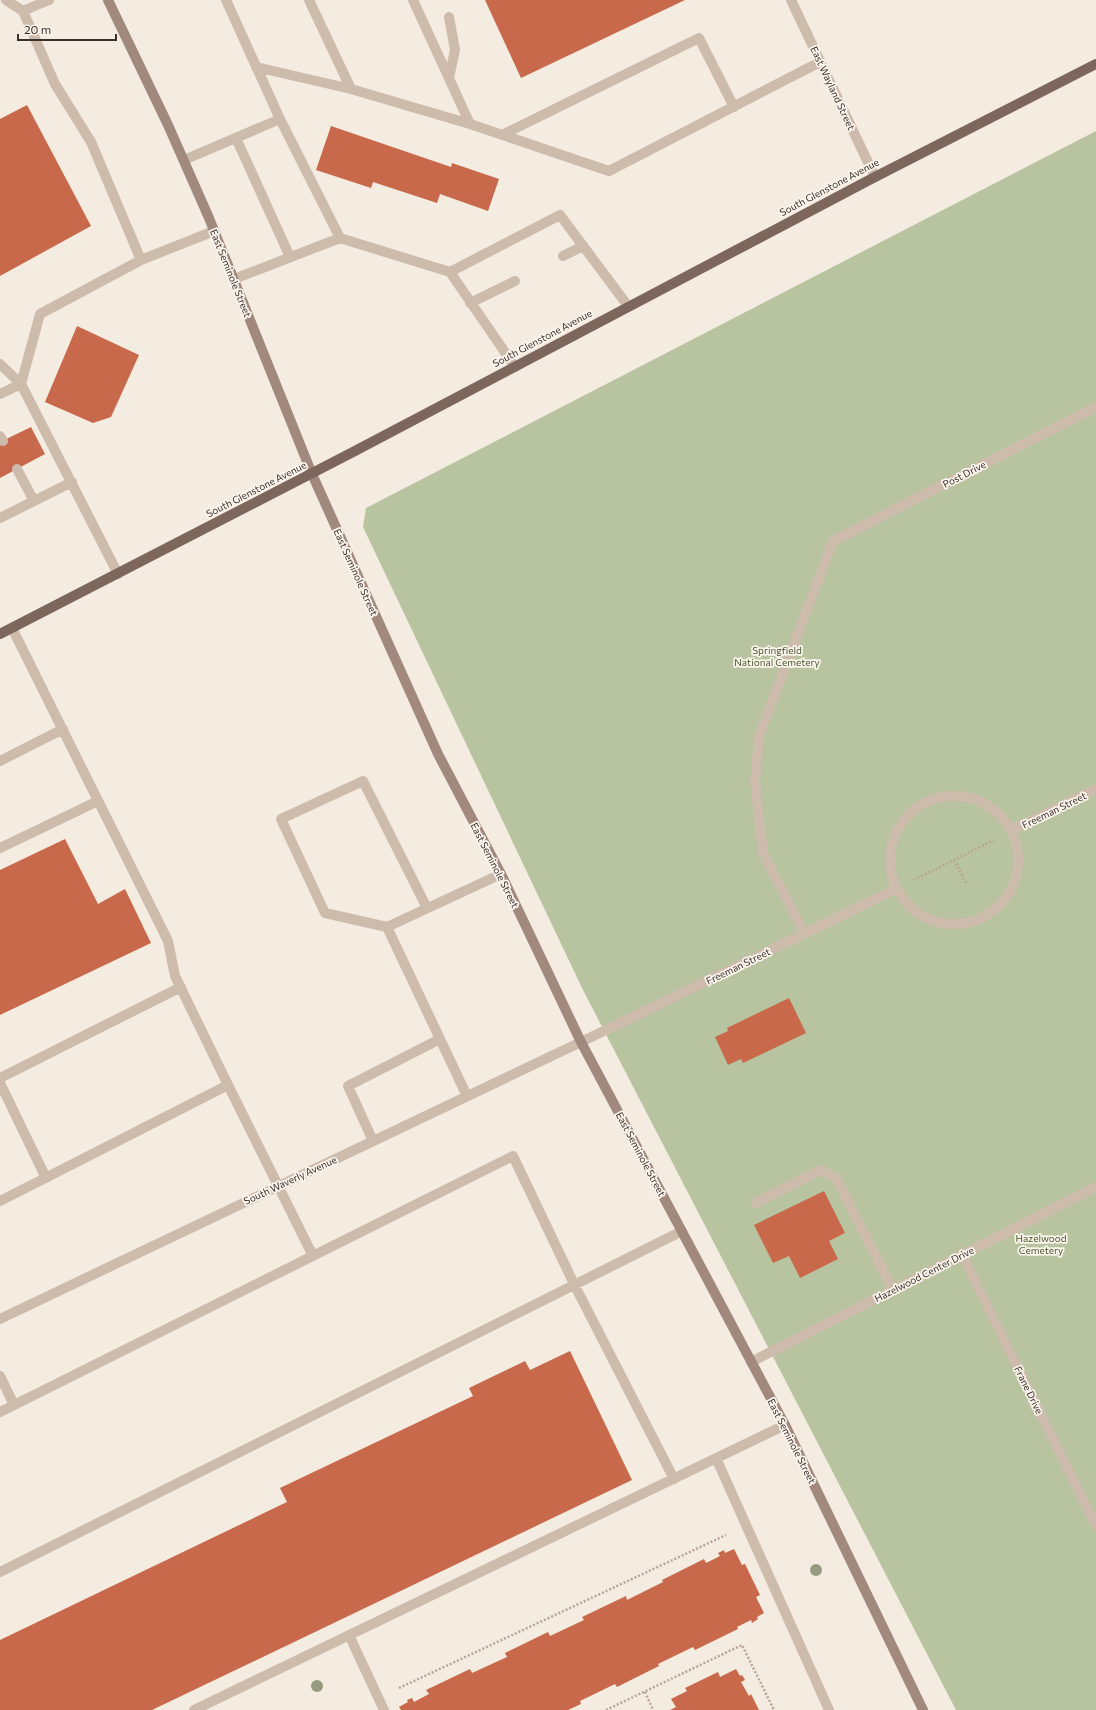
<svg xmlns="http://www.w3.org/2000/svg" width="1096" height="1710" font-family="Commissioner,sans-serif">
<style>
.green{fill:#b8c4a0}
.building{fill:#c8694b}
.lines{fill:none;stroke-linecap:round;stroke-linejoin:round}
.path{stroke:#b9a596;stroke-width:2.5;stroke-dasharray:2 2;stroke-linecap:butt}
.lane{stroke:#cdbbac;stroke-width:10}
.street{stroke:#cdbbac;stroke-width:10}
.secondary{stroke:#a18a7d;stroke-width:10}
.primary{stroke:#7d675c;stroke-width:10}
.tree{fill:#969b7f}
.labels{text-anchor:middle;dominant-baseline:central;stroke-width:3.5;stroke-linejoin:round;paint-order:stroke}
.street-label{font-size:10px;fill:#3b302b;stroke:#fbf5ee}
.park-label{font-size:10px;fill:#4a5a2e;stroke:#fbf5ee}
</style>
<rect width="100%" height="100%" fill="#f4ebe1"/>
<path class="green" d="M1096 131V1710H956L583 990 363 527 366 508Z"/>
<path class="building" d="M485 0H685L521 78Z
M27 105 91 226 0 276V119Z
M331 126 451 167 452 163 499 179 488 211 440 194 437 203 373 182 371 188 316 170Z
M77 326 139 355 111 417 93 423 45 402Z
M31 427 45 454 0 478V442Z
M65 839 98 904 125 889 151 943 0 1015V870Z
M789 998 806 1033 743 1063 741 1059 728 1065 715 1037 728 1031 727 1028Z
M824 1191 845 1233 829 1241 838 1259 800 1278 789 1256 773 1263 754 1225Z
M570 1351 632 1480 152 1710H0V1640L287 1502 280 1488 473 1396 469 1388 525 1361 530 1370Z
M734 1549 742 1565 745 1564 760 1595 756 1597 764 1613 757 1617 758 1619 752 1623 751 1620 737 1627 738 1629 695 1650 693 1647 658 1664 659 1666 617 1687 615 1684 580 1701 581 1704 568 1710H401L399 1707 408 1702 407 1700 412 1698 414 1702 429 1694 426 1690 470 1669 472 1673 507 1657 505 1653 548 1632 550 1636 584 1620 582 1617 626 1596 627 1600 663 1582 662 1580 704 1559 706 1563 720 1556 718 1553 724 1550 725 1553Z
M736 1669 740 1676 742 1675 745 1680 741 1682 749 1696 751 1694 759 1710H670L676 1707 671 1699 687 1691 685 1688 718 1672 720 1677Z"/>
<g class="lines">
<path class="path" d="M954 860 966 883
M914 880 994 840
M399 1688 726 1535
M645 1692 653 1710
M606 1710 742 1645 774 1710"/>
<path class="lane" d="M6 0 23 11 55 84 91 142 141 260
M226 0 280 119
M309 0 351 89
M413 0 470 124
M23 11 49 0
M449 17 455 50 449 78
M256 67 351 89 470 124 609 171 820 62
M502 135 699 38 734 107
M236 138 290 257
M184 160 280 119 340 238
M563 256 583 246
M450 272 560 215 628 306
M234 279 340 238 450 272 515 367
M470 303 515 281
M0 364 21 384 0 394
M0 436 3 441
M17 469 34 501
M0 518 72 482
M118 574 21 384 40 314 141 260 214 231
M12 628 168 941 175 976 228 1085
M0 761 63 729
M0 848 98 801
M387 927 325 913 281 819 363 781 427 908
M0 1078 181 987
M0 1083 46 1178
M467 1096 387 927 501 874
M373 1141 348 1086 440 1039
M0 1201 228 1085 313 1256
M756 1203 821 1170 836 1178 893 1290
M0 1376 14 1405
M0 1412 513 1156 575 1286 674 1479
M716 1458 829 1710
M0 1572 682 1231
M349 1635 384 1710
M194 1710 785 1425"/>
<path class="street" d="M791 0 875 177
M890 860a64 64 0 1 1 128 0a64 64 0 1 1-128 0Z
M1012 830 1096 789
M804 933 763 853 755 782 759 736 833 541 1096 407
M962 1255 1096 1526
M0 1319 581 1042 896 889
M751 1362 1096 1187"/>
<path class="secondary" d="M108 0 168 125 209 218 312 474 438 754 501 874 581 1042 785 1425 923 1710"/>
<path class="primary" d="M0 634 353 452 875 177 1096 64"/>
</g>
<g class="tree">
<circle cx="816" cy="1570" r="6"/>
<circle cx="317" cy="1686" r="6"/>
</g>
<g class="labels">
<g class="street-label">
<text transform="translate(833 88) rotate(65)">East Wayland Street</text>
<text transform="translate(829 187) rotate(-28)">South Glenstone Avenue</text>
<text transform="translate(231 273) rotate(68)">East Seminole Street</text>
<text transform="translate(542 338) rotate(-28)">South Glenstone Avenue</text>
<text transform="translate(964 474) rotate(-27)">Post Drive</text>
<text transform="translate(256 489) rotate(-27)">South Glenstone Avenue</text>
<text transform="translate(356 572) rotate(66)">East Seminole Street</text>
<text transform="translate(1054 810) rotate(-26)">Freeman Street</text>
<text transform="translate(495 865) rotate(63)">East Seminole Street</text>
<text transform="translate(738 966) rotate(-26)">Freeman Street</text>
<text transform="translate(641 1154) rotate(62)">East Seminole Street</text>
<text transform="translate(290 1180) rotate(-25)">South Waverly Avenue</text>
<text transform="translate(924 1274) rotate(-27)">Hazelwood Center Drive</text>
<text transform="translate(1029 1390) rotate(64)">Frane Drive</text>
<text transform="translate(792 1441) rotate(63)">East Seminole Street</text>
</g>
<g class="park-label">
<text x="777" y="650">Springfield<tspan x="777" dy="12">National Cemetery</tspan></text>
<text x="1041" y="1238">Hazelwood<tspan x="1041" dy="12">Cemetery</tspan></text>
</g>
</g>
<path d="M18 34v6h98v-6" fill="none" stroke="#3b302b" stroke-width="2"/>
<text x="24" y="34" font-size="12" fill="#3b302b" stroke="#fbf5ee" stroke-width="3" paint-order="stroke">20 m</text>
</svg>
